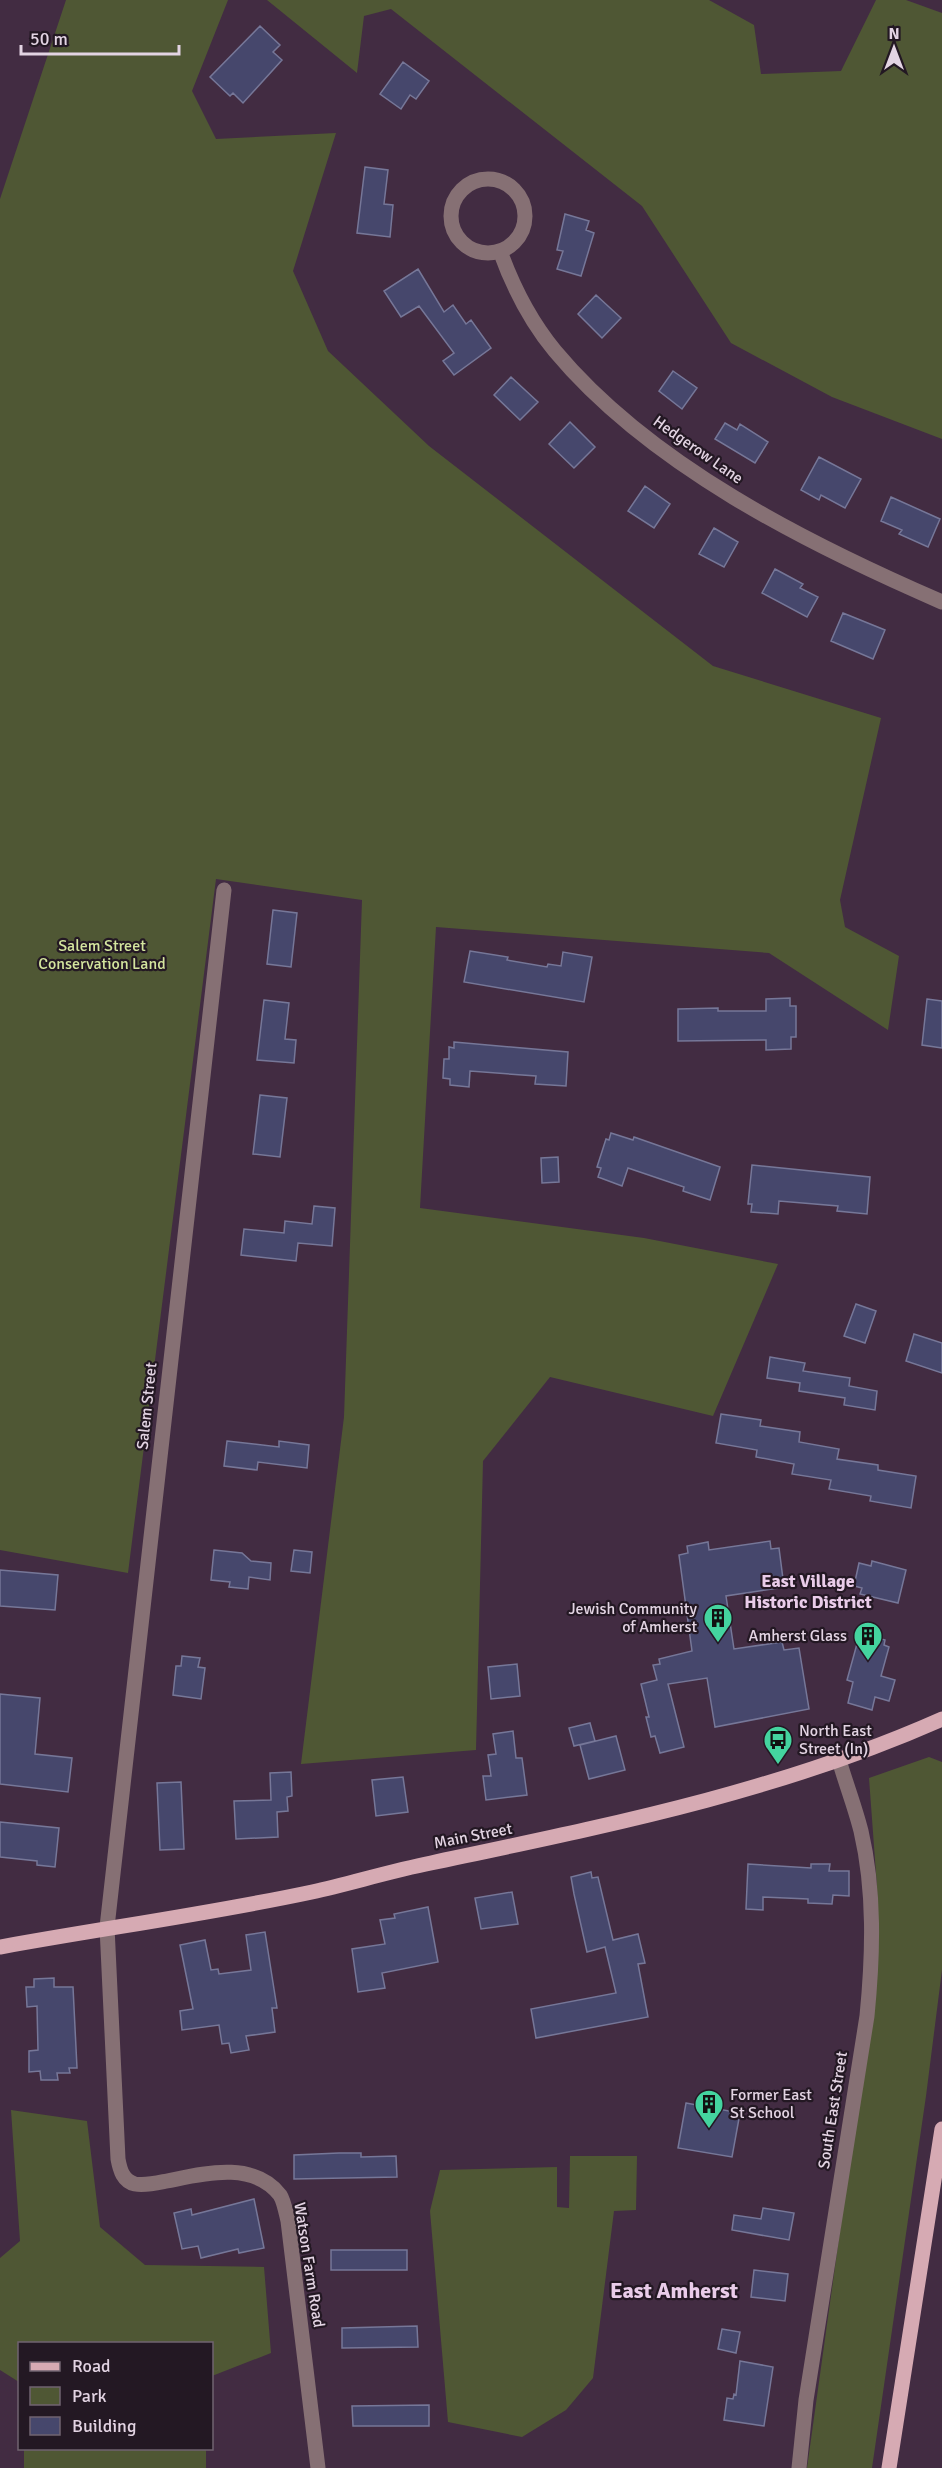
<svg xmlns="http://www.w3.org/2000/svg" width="942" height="2468" font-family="Signika,sans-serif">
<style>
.green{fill:#4f5734}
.building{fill:#46476c;stroke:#767798;stroke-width:1.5}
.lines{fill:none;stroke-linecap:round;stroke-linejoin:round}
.minor{stroke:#867074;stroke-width:15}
.major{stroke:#d6aab3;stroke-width:15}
.labels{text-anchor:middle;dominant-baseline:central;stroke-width:4.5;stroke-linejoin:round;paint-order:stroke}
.street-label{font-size:16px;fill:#e3d4e3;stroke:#231823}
.park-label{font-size:16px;fill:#d4e59e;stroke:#231823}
.poi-label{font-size:16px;fill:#e3d4e3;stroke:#231823;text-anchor:end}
.neighbourhood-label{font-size:18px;font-weight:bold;fill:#e9cce9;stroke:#231823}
.district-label{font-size:22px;font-weight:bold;fill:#e9cce9;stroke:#231823}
</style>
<rect width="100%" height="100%" fill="#422c42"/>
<path class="green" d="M66 0H228L192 91 216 139 336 133 293 271 328 351 429 446 713 666 881 718 840 900 845 927 899 956 888 1030 769 953 436 927 420 1208 644 1238 778 1264 713 1416 550 1377 483 1461 476 1750 301 1764 344 1417 362 900 216 879 128 1573 0 1550V199Z
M267 0H709L754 25 761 74 841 71 876 0H906L942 13V439L832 397 731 343 642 206 391 9 364 16 357 73Z
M929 1757 942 1762V1970L926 2096 872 2468H807L878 1958 877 1887 869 1778Z
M11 2110 87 2121 100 2227 145 2265 264 2267 271 2353 212 2376V2344H20L19 2382 0 2370V2258L20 2241Z
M570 2156H637L636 2210 614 2211 593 2378 566 2410 522 2437 448 2422 430 2211 440 2170 557 2167V2207L569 2208Z
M24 2449H206V2468H24Z"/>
<path class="building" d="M260 26 280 45 273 52 282 60 243 103 233 93 230 96 210 77Z
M403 62 429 81 416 99 410 95 401 109 380 94Z
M365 167 388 170 384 204 393 205 390 237 357 233Z
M565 214 589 221 586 230 594 233 581 276 557 269 563 251 557 250Z
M418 269 444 312 453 305 466 324 471 320 491 348 454 375 443 361 454 353 419 306 401 317 384 291Z
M596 295 621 318 602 338 578 314Z
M673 371 697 388 682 409 659 391Z
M511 377 538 402 520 420 494 395Z
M570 422 595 447 574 468 549 444Z
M725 423 737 430 740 424 768 442 755 463 715 439Z
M819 457 861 479 845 508 821 495 819 500 801 490Z
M645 486 670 504 654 528 628 511Z
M891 497 940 519 928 547 899 534 902 530 881 521Z
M714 528 738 542 724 567 699 554Z
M775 569 803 584 800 588 818 597 807 617 762 593Z
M843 613 885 630 873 659 831 641Z
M273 910 297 913 291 967 267 964Z
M470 951 508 957 507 960 547 967 548 964 561 966 563 952 592 957 584 1002 464 982Z
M790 998V1006H796V1037H791V1049L766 1050V1040L678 1041V1009L718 1008V1011H766V999Z
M927 999 942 1001V1048L922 1045Z
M264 1000 289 1003 285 1039 296 1040 294 1063 257 1060Z
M454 1042 568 1052 566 1086 535 1084 536 1076 470 1071 469 1087 450 1085V1079L443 1078 444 1059H449V1047L454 1048Z
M260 1095 287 1098 280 1157 253 1154Z
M611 1133 633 1140 634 1137 720 1167 710 1200 683 1191 684 1187 628 1168 622 1186 598 1177 601 1168 597 1167 606 1139 609 1140Z
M558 1157 559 1182 542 1183 541 1158Z
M752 1165 870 1177 867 1214 837 1211 838 1206 779 1201 778 1214 751 1212 752 1204H748Z
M314 1206 335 1208 332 1246 298 1243 296 1261 241 1255 244 1229 284 1233 285 1221 312 1224Z
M856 1304 876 1311 865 1343 844 1336Z
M914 1334 942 1343V1373L906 1361Z
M770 1357 805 1363 803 1371 850 1378 849 1386 877 1391 875 1410 844 1405 845 1398 799 1391 800 1383 767 1378Z
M721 1414 761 1420 760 1426 800 1432 799 1442 839 1449 837 1459 878 1465V1470L916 1476 911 1508 870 1501 871 1496 829 1489 831 1480 792 1474 794 1464 756 1457 757 1450 716 1443Z
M227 1441 279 1447V1441L309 1445 307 1468 258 1462 257 1470 224 1466Z
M770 1541 771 1549 779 1548 783 1579 777 1580 778 1588 726 1596 734 1649 782 1642 784 1650 799 1648 809 1709 715 1727 707 1678 668 1684 684 1747 660 1753 655 1736 651 1737 646 1717H649L641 1684 657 1680 653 1665 660 1664 659 1659 692 1651 679 1555 688 1553 687 1546 708 1542 709 1550Z
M214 1550 242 1553 251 1561 271 1563 270 1580 249 1577 248 1589 229 1587 230 1582 211 1580Z
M294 1550 312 1552 310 1573 291 1571Z
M872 1561 906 1570 898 1603 860 1594 862 1588 854 1586 859 1563 871 1566Z
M0 1570 58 1575 55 1610 0 1606Z
M860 1633 885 1640 884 1645 889 1647 881 1676 895 1680 889 1701 875 1697 872 1710 848 1703 853 1682 847 1680Z
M182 1656 200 1658 198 1667 205 1668 201 1699 173 1695 176 1666H181Z
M517 1664 520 1696 491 1699 488 1667Z
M0 1694 40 1698 35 1754 72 1758 68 1792 0 1784Z
M590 1723 595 1741 574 1746 569 1728Z
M513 1731 516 1758H522L527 1795 486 1800 483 1776H491L488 1755 496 1754 493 1734Z
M616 1736 625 1770 589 1779 580 1745Z
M291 1772 292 1796 287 1797 288 1811 277 1812 278 1837 236 1839 234 1801 271 1800 270 1773Z
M403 1777 408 1812 376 1816 372 1780Z
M181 1782 184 1849 160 1850 157 1783Z
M0 1822 59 1828 55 1867 37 1865V1861L0 1857Z
M748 1864 811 1868V1864H830L829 1871H849V1896L833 1895 832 1904 808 1903V1899L763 1897V1910L746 1909Z
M591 1872 592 1878 598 1877 613 1940 638 1934 645 1963 638 1964 648 2017 536 2038 531 2009 616 1993 605 1947 587 1952 574 1894 571 1877Z
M512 1892 518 1924 481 1929 475 1898Z
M428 1907 438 1962 382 1973 385 1988 358 1992 352 1949 385 1944 380 1920 395 1918 394 1914Z
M265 1932 277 2008H272L275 2032 246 2036 249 2050 231 2053 229 2043 222 2044 219 2025 182 2030 180 2011 193 2009 180 1945 205 1940 211 1970 218 1969 219 1974 251 1970 246 1935Z
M54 1978V1987H73L77 2068H69L70 2073H57L58 2080H41L40 2071 29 2072V2051L38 2050 37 2006 27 2007 26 1987H34V1979Z
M686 2103 740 2113 732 2157 678 2148Z
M339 2153H361V2157L396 2156 397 2177 294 2179V2155Z
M254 2199 264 2248 239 2253 238 2249 201 2258 198 2246 182 2249 174 2213 191 2209 192 2215Z
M763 2208 794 2213 789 2240 732 2230 734 2215 761 2219Z
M331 2250H407V2270H331Z
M754 2270 788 2274 785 2301 751 2297Z
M417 2326 418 2347 342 2348V2328Z
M722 2329 740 2332 736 2353 718 2349Z
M740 2361 773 2367 764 2426 724 2420 727 2398 733 2399 734 2394 736 2395Z
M429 2405V2426H353L352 2406Z"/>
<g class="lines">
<path class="minor" d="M451 216a37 37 0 1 1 74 0a37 37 0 1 1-74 0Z
M500 251C513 287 531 322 555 351 650 465 808 544 942 602
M224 890 107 1927 118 2159C120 2170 123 2181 135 2184 145 2186 157 2183 167 2181 202 2174 253 2160 280 2195 284 2201 286 2213 288 2221L318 2468
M799 2468 806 2400 867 2016C873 1955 875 1891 861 1831 855 1807 846 1784 839 1760"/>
<path class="major" d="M0 1947C104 1928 209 1914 312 1892 352 1883 391 1871 431 1863 605 1826 778 1792 942 1719
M889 2468 942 2129"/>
</g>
<defs>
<g id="building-pin" transform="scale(1.5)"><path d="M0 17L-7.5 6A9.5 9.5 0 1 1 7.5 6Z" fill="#44d49f" stroke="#231823"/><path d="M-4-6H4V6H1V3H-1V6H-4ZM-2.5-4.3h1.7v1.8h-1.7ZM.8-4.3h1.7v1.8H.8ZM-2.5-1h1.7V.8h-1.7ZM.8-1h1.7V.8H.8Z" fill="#111"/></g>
<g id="bus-pin" transform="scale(1.5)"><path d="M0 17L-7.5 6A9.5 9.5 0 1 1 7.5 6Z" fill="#44d49f" stroke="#231823"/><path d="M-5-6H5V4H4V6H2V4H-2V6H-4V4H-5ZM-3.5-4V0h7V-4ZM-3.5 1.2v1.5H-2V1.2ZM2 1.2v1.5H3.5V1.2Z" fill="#111"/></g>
</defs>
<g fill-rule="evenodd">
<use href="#building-pin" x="718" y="1618"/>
<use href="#building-pin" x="868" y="1636"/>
<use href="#bus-pin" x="778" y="1740"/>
<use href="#building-pin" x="709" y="2104"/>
</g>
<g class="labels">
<g class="street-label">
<text transform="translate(698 450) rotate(35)">Hedgerow Lane</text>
<text transform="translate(147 1406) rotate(-84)">Salem Street</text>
<text transform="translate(473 1836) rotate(-11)">Main Street</text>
<text transform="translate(833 2110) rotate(-81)">South East Street</text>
<text transform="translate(309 2265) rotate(81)">Watson Farm Road</text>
</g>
<g class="park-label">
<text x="102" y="946">Salem Street<tspan x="102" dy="18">Conservation Land</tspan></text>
</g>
<g class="poi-label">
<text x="697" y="1609">Jewish Community<tspan x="697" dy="18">of Amherst</tspan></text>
<text x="847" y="1636">Amherst Glass</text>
<text x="799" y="1731" text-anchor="start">North East<tspan x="799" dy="18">Street (In)</tspan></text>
<text x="730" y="2095" text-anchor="start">Former East<tspan x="730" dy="18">St School</tspan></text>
</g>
<g class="neighbourhood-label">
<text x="808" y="1581">East Village<tspan x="808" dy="21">Historic District</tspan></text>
</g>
<g class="district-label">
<text x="674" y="2290">East Amherst</text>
</g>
</g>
<rect x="18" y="2342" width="195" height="108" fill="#231823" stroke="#706370" stroke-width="1.5"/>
<rect x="30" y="2362" width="30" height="9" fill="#d6aab3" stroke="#706370" stroke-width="1.5"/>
<text x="72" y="2372" font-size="18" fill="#e3d4e3">Road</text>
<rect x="30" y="2387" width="30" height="18" fill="#4f5734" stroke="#706370" stroke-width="1.5"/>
<text x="72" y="2402" font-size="18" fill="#e3d4e3">Park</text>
<rect x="30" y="2417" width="30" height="18" fill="#46476c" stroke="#706370" stroke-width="1.5"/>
<text x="72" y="2432" font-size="18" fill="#e3d4e3">Building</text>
<g transform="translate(894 48)" stroke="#231823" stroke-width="4.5" paint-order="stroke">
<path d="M0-4.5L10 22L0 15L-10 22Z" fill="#e3d4e3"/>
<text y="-9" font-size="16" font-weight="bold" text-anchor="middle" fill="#e3d4e3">N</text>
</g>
<path d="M21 45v9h158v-9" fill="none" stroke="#e3d4e3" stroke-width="3"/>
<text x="30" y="45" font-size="18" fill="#e3d4e3" stroke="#231823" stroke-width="4.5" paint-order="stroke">50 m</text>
</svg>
